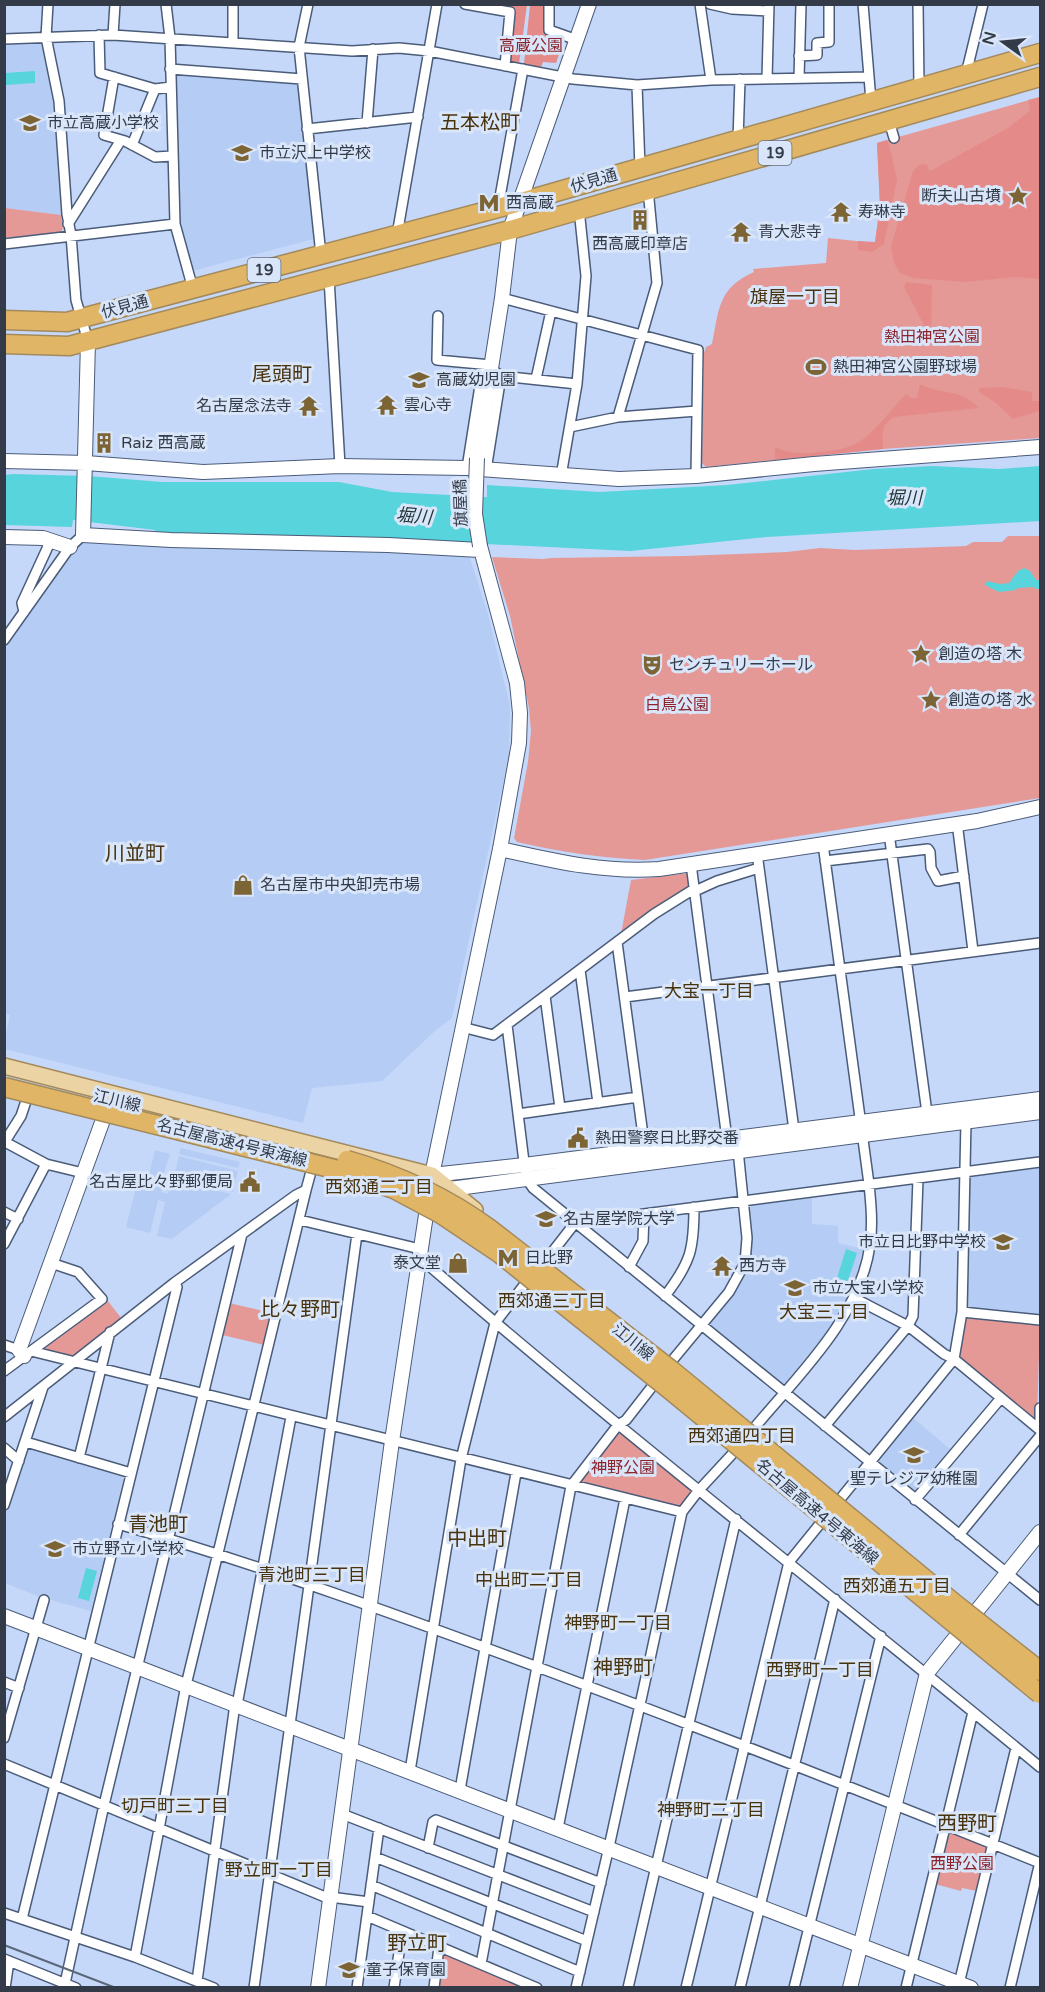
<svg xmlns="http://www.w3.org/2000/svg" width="1045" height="1992" font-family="'Varela Round','Noto Sans JP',sans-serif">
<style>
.built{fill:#b5ccf4}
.green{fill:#e49997}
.forest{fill:#e48b89}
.water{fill:#58d4dc}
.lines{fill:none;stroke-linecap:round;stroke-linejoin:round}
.street-casing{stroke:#4b5c79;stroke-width:12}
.secondary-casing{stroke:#4b5c79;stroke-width:16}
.primary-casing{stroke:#a38a5c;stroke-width:18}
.highway-casing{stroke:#a38a5c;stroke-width:21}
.street{stroke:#fff;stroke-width:9}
.secondary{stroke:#fff;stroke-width:14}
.primary{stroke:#ecd3a3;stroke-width:15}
.highway{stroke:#e0b566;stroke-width:18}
.rail{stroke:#5c677a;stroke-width:2}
.secondary-bridge-casing{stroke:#4b5c79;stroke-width:16;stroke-linecap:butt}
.highway-bridge-casing{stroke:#a38a5c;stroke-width:21;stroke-linecap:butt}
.secondary-bridge{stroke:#fff;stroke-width:14}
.highway-bridge{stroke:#e0b566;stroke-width:18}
.labels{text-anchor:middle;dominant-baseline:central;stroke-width:6;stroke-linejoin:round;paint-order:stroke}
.shield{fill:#d9e5f9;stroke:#656e7d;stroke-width:1.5}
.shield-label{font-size:15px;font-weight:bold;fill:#333b48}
.park-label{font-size:16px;fill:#8c242c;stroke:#d9e5f9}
.poi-label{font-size:16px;fill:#333b48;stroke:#d9e5f9;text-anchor:start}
.street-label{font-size:16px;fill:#333b48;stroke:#d9e5f9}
.neighbourhood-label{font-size:18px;fill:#47330d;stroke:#d9e5f9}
.water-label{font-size:18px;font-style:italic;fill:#203638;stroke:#d9e5f9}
.quarter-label{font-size:20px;fill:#47330d;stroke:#d9e5f9}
</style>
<rect width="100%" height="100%" fill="#c5d8fa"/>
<path class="built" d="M39 44 42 46 53 103 61 215 5 208 4 45Z
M179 72 295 81 298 84 315 235 313 239 196 270 193 269 180 222 176 75Z
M80 541 468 552 488 614 510 706 509 756 452 1018 436 1030 382 1081 312 1088 303 1123 5 1049V1038L10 1015 4 1013 5 649Z
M181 1148 240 1162 238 1168 179 1154Z
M155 1150 170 1154 161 1182 163 1183 161 1192 168 1194 171 1180 231 1194 172 1239 157 1236 165 1202 158 1200 150 1233 126 1227 136 1187 145 1189 148 1176 155 1177 149 1175Z
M179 1156 238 1171 233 1192 174 1177Z
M1040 1168V1315L965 1307 968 1177Z
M812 1198V1224L838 1226V1243L863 1249 854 1283 839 1315 829 1329 785 1383H781L711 1326V1322L740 1284 749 1264 752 1243 749 1209 752 1205Z
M911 1416 952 1451 918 1492H916L878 1461 877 1458Z
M28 1449 122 1477 123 1480 91 1611 40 1597 5 1583V1515Z"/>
<path class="green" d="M1040 97V438L883 449 706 467 702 463 704 353 706 347 712 344C719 309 718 288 754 272L753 269 826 263 828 238 875 243 880 206 877 143Z
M5 208 61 215 63 228 61 232 5 238Z
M1008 536H1040V798L645 860C601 858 560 852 517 842L514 838 528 762 531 731 529 708 510 616 492 557 543 559 551 558 684 556 787 552 820 548 855 550 966 546 973 542H1002Z
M689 873 691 888 621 934 631 880Z
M107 1300 122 1319 76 1357 70 1358 46 1352 45 1345Z
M229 1303 272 1313 264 1345 222 1335Z
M964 1317 1038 1324 1040 1326 1037 1415 1033 1417 957 1355Z
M617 1432H622L692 1488V1492L680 1507 582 1484 580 1481Z
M950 1832 985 1846 987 1850 977 1891 962 1888 961 1891 935 1884 947 1833Z
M446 1954 515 1983 519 1988H437L442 1956Z"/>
<path class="forest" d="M488 5H527L519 64 512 63 510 60 516 10Z
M530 5H546V33L564 40 556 63 543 62 541 67 524 64Z
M1040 97V279L1016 277 964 282 912 278 900 273 894 263 891 246 913 171 919 165 926 164 930 171 1008 128 1030 111 1028 100Z
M887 140 892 156 897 180 884 244 872 252 858 250V241L875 242 880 206 877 143Z
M906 282 932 285 931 345H927L924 325 904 287Z
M920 384C943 396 959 387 979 408L894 417C880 426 883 434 883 449L775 460V447C789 454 805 454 820 452 833 451 846 449 857 443 874 434 892 408 906 394L912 398H917Z
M1003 387 1032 392V401H1040V411L1013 419 996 403 979 392V388Z"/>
<path class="water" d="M35 71V83L5 85V73Z
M932 466 999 469 1040 466V521L767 537 630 551 466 543 157 535 155 530 73 520 72 527 5 525V475L13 474 89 476 162 482H339L392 492 487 497V485L600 492 727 485 873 469Z
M1024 568 1030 571 1036 580H1040V589H1036L1034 587 1017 588 1016 590 999 592 985 585 987 581 1000 584 1009 583 1018 571Z
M846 1249 857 1253 848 1281 837 1278Z
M86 1568 97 1571 89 1601 78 1598Z"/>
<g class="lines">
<g class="street-casing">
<path id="street" d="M48 4 46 37 59 101 67 214 71 235 76 300 88 341
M166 4 170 38 175 224 193 289
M233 4V43
M308 4 299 47 321 255
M465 4 510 12 505 66
M549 4V30L577 40
M700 4 711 80
M710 4 732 9 768 11
M863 4 871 101
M918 4 919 87
M99 35 100 73 155 89 171 87
M113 35 115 4
M4 39 113 35 352 51 399 48 429 51 573 79 637 85 711 80 869 77
M799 56 817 55V43L829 42V4
M170 69 302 79
M966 74 983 4
M114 77 104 135 125 141 155 157 173 156
M799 78 801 4
M767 79 769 4
M637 85 640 168
M889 121 894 138
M367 123 373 49
M307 129 418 117
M738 140 740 79
M132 145 155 89
M498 208 523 69
M68 224 121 140
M397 235 437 4
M4 244 175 224
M329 278 340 466
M502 298 698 350 696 476
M438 316 437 360 491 365
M536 379 551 311
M618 417 657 283 648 189
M570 427 618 417 697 411
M467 468 482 373 491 369 501 376 577 384
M486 470 501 376
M561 476 577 384 586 276 579 209
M24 612 22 603 51 540
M4 640 70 547 83 535
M957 822 973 951
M889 833 927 1113
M757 853 794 1130
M825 861 928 849 930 852 931 868 938 881 964 876
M691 864 727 1139
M695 891 717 881 759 868
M617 942 645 1150
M580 970 598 1103
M545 996 560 1108
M625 997 1040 943
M507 1025 526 1178 533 1188 1040 1600
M462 1027 493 1035 654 914 694 889
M518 1114 638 1097
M5 1142 46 1164 83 1173
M4 1143 21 1116 27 1098
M4 1212 18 1219
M300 1220 420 1249
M4 1244 46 1164
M419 1257C622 1433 834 1597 1040 1767
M543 1264 575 1223 1040 1162
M629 1267 643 1241 644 1214
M665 1296C691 1262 694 1249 694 1207
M854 1298 908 1326 944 1354 954 1359 1040 1430
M962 1312 1040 1320
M4 1345 19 1350
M31 1351 682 1512
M666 1368 729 1292 745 1263 747 1238 738 1150
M4 1371 102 1299 78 1272 51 1263
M4 1417 174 1283 296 1195 306 1190 313 1164
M825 1426 908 1326 913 1316 918 1179
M1040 1429V1408
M750 1433C796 1377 860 1319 870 1245 873 1225 871 1204 869 1184L823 844
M26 1442 131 1473
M4 1448 19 1461
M79 1458 110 1332
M915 1500 1001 1398
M4 1505 43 1387
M118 1524C264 1566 406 1618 548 1671 713 1733 877 1797 1040 1863
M959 1535 1040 1436
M4 1682 19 1688
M237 1705 291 1417
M4 1738 44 1600
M4 1764 330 1899
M410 1771 461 1459 495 1323 528 1280
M460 1790 516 1473
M342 1814 594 1912
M558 1828 625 1499
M428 1848 433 1822 436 1820 601 1883
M375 1857 587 1941
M371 1885 580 1972
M330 1897 369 1902
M4 1913 135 1957 214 1988
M367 1916 537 1988
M22 1919 177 1287 174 1283
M135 1957 186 1685 306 1190
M4 1959 76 1988
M481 1964 571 1486 618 1425 626 1420 658 1379
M197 1981 235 1704
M5 1988 9 1961
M64 1988 104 1805 242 1234
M254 1988 357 1234
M357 1988 379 1828
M394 1988 402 1931
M434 1988 439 1947
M576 1988 609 1847 682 1512 699 1490 736 1450
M628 1988 736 1519
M686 1988 789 1562 954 1359 962 1312 966 1121
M740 1988 835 1599
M794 1988 881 1636
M906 1988 973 1712
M958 1988 1016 1748
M1010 1988 1040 1862"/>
</g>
<g class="secondary-casing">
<path id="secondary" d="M88 341 83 535 171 540 388 545 480 550
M477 458 502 298 510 230 589 4
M4 461 86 463 203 472 340 466 467 468 619 479 696 476 814 464 1040 447
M4 537 43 538 70 547
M500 849C554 861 603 873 659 869L977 821 1040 807
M432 1175 524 1165 1040 1099
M442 1190 1040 1112
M24 1356 19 1350 104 1117
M4 1616 971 1988
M318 1988 392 1441 432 1175 500 849 519 743 520 713 517 683 480 546
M850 1988 927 1673 1040 1532"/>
</g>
<g class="primary-casing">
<path id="primary" d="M4 1066 432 1175 475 1210"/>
</g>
<g class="highway-casing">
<path id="highway" d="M4 320 67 322 82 318 521 202 1040 53
M4 344 69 346 88 341 510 230 1040 77"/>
</g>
<use href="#street" class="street"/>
<use href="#secondary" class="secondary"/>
<use href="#primary" class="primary"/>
<use href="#highway" class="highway"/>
<path class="rail" d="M4 1945 116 1988"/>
<g class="secondary-bridge-casing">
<path id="secondary-bridge" d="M477 458 475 514 480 546"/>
</g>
<g class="highway-bridge-casing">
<path id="highway-bridge" d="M4 1087 338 1170 394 1189 441 1214 499 1253 669 1389 1040 1694
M347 1160C399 1175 446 1197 490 1229L670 1369 954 1603 1040 1671"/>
</g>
<use href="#secondary-bridge" class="secondary-bridge"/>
<use href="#highway-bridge" class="highway-bridge"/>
</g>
<defs>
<g id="school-bare" transform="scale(1.62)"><path d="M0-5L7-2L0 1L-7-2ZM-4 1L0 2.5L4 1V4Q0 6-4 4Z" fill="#7d6435" stroke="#d9e5f9" stroke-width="2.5" paint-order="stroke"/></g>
<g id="sight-bare" transform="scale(1.62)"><path d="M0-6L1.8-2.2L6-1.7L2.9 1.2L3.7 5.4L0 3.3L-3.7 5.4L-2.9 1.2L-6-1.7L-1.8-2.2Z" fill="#7d6435" stroke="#d9e5f9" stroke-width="2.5" paint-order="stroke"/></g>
<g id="metro-bare" transform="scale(1.62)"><path d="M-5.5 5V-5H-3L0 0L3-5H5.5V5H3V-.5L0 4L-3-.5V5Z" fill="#7d6435" stroke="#d9e5f9" stroke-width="2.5" paint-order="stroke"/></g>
<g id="temple-bare" transform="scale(1.62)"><path d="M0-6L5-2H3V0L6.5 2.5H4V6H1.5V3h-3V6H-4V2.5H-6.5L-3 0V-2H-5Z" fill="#7d6435" stroke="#d9e5f9" stroke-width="2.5" paint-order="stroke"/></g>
<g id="building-bare" transform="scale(1.62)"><path d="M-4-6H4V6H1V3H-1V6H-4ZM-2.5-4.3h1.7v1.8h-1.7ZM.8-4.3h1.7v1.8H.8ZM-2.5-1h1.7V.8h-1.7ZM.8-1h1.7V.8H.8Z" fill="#7d6435" stroke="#d9e5f9" stroke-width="2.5" paint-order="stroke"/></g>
<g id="stadium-bare" transform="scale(1.62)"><path d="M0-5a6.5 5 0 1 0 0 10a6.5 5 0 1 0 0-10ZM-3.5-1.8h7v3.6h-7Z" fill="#7d6435" stroke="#d9e5f9" stroke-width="2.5" paint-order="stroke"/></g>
<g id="theatre-bare" transform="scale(1.62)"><path d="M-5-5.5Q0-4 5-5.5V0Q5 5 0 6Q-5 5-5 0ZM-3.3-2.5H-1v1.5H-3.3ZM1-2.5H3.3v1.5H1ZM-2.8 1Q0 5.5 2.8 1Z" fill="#7d6435" stroke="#d9e5f9" stroke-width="2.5" paint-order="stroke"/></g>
<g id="shop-bare" transform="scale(1.62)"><path d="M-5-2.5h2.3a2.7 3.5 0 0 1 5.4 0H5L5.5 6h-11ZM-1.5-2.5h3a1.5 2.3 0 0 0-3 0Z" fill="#7d6435" stroke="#d9e5f9" stroke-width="2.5" paint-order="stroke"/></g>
<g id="civic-bare" transform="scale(1.62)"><path d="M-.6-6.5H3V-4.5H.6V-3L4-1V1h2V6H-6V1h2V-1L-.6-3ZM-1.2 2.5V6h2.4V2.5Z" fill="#7d6435" stroke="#d9e5f9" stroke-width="2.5" paint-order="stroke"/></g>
<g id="university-bare" transform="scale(1.62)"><path d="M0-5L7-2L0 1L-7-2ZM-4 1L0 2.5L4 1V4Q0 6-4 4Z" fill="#7d6435" stroke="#d9e5f9" stroke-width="2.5" paint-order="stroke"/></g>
</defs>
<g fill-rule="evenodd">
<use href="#school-bare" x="30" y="123"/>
<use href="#school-bare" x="242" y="153"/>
<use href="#sight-bare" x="1018" y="196"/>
<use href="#metro-bare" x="489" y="203"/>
<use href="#temple-bare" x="841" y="212"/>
<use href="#building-bare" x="640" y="220"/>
<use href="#temple-bare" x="741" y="232"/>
<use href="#stadium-bare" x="816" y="367"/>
<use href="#school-bare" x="419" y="380"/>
<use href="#temple-bare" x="387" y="405"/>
<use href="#temple-bare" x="309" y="406"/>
<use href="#building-bare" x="104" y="443"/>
<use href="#sight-bare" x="921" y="654"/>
<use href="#theatre-bare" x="652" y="665"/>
<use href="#sight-bare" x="931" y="700"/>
<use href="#shop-bare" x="243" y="885"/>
<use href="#civic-bare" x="578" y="1138"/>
<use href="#civic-bare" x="250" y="1182"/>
<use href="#university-bare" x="546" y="1219"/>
<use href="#school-bare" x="1003" y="1242"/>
<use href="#metro-bare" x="508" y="1258"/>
<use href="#shop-bare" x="458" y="1263"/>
<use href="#temple-bare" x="722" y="1266"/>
<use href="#school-bare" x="795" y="1288"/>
<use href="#school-bare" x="914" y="1455"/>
<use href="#school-bare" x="55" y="1549"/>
<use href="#school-bare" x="349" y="1970"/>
</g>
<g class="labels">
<g class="shield">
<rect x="758.5" y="141" width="33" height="24" rx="4.5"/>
<rect x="247.5" y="258" width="33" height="24" rx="4.5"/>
</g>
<g class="shield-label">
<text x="775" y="153">19</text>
<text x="264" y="270">19</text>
</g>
<g class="park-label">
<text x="531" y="46">高蔵公園</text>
<text x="932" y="337">熱田神宮公園</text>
<text x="677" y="705">白鳥公園</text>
<text x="623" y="1468">神野公園</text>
<text x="962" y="1864">西野公園</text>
</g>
<g class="poi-label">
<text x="47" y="123">市立高蔵小学校</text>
<text x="259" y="153">市立沢上中学校</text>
<text x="1001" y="196" text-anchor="end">断夫山古墳</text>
<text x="506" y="203">西高蔵</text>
<text x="858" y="212">寿琳寺</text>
<text x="758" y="232">青大悲寺</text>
<text x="640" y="244" text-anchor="middle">西高蔵印章店</text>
<text x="833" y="367">熱田神宮公園野球場</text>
<text x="436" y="380">高蔵幼児園</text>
<text x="404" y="405">雲心寺</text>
<text x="292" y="406" text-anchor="end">名古屋念法寺</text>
<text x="121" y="443">Raiz 西高蔵</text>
<text x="938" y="654">創造の塔 木</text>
<text x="669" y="665">センチュリーホール</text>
<text x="948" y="700">創造の塔 水</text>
<text x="260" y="885">名古屋市中央卸売市場</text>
<text x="595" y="1138">熱田警察日比野交番</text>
<text x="233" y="1182" text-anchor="end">名古屋比々野郵便局</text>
<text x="563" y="1219">名古屋学院大学</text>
<text x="986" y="1242" text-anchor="end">市立日比野中学校</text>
<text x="525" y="1258">日比野</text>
<text x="441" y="1263" text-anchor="end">泰文堂</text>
<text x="739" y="1266">西方寺</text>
<text x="812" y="1288">市立大宝小学校</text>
<text x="914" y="1479" text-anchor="middle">聖テレジア幼稚園</text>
<text x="72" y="1549">市立野立小学校</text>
<text x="366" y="1970">童子保育園</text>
</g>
<g class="street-label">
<text transform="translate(594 181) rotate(-16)">伏見通</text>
<text transform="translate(125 307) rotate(-15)">伏見通</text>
<text transform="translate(461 503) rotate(-92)">旗屋橋</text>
<text transform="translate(117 1101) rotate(13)">江川線</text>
<text transform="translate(232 1143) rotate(14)">名古屋高速4号東海線</text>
<text transform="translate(633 1342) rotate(39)">江川線</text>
<text transform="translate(817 1512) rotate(40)">名古屋高速4号東海線</text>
</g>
<g class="neighbourhood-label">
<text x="795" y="297">旗屋一丁目</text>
<text x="709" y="991">大宝一丁目</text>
<text x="379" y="1187">西郊通二丁目</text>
<text x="552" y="1301">西郊通三丁目</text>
<text x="824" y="1312">大宝三丁目</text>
<text x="742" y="1436">西郊通四丁目</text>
<text x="312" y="1575">青池町三丁目</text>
<text x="529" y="1580">中出町二丁目</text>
<text x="897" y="1586">西郊通五丁目</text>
<text x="618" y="1623">神野町一丁目</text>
<text x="820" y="1670">西野町一丁目</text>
<text x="175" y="1806">切戸町三丁目</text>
<text x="711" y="1810">神野町二丁目</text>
<text x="279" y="1870">野立町一丁目</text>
</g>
<g class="water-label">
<text x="904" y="498">堀川</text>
<text transform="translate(414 516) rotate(5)">堀川</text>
</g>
<g class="quarter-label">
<text x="480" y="123">五本松町</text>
<text x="282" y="375">尾頭町</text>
<text x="135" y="854">川並町</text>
<text x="300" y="1310">比々野町</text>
<text x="158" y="1525">青池町</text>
<text x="477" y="1539">中出町</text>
<text x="623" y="1668">神野町</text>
<text x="967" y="1824">西野町</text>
<text x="417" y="1944">野立町</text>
</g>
</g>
<rect width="1045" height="1992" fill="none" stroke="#333b48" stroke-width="12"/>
<g transform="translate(1003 42) rotate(285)" stroke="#d9e5f9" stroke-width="4.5" paint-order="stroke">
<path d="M0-4.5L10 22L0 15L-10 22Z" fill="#333b48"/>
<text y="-9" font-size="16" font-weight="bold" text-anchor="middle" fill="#333b48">N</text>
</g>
</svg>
